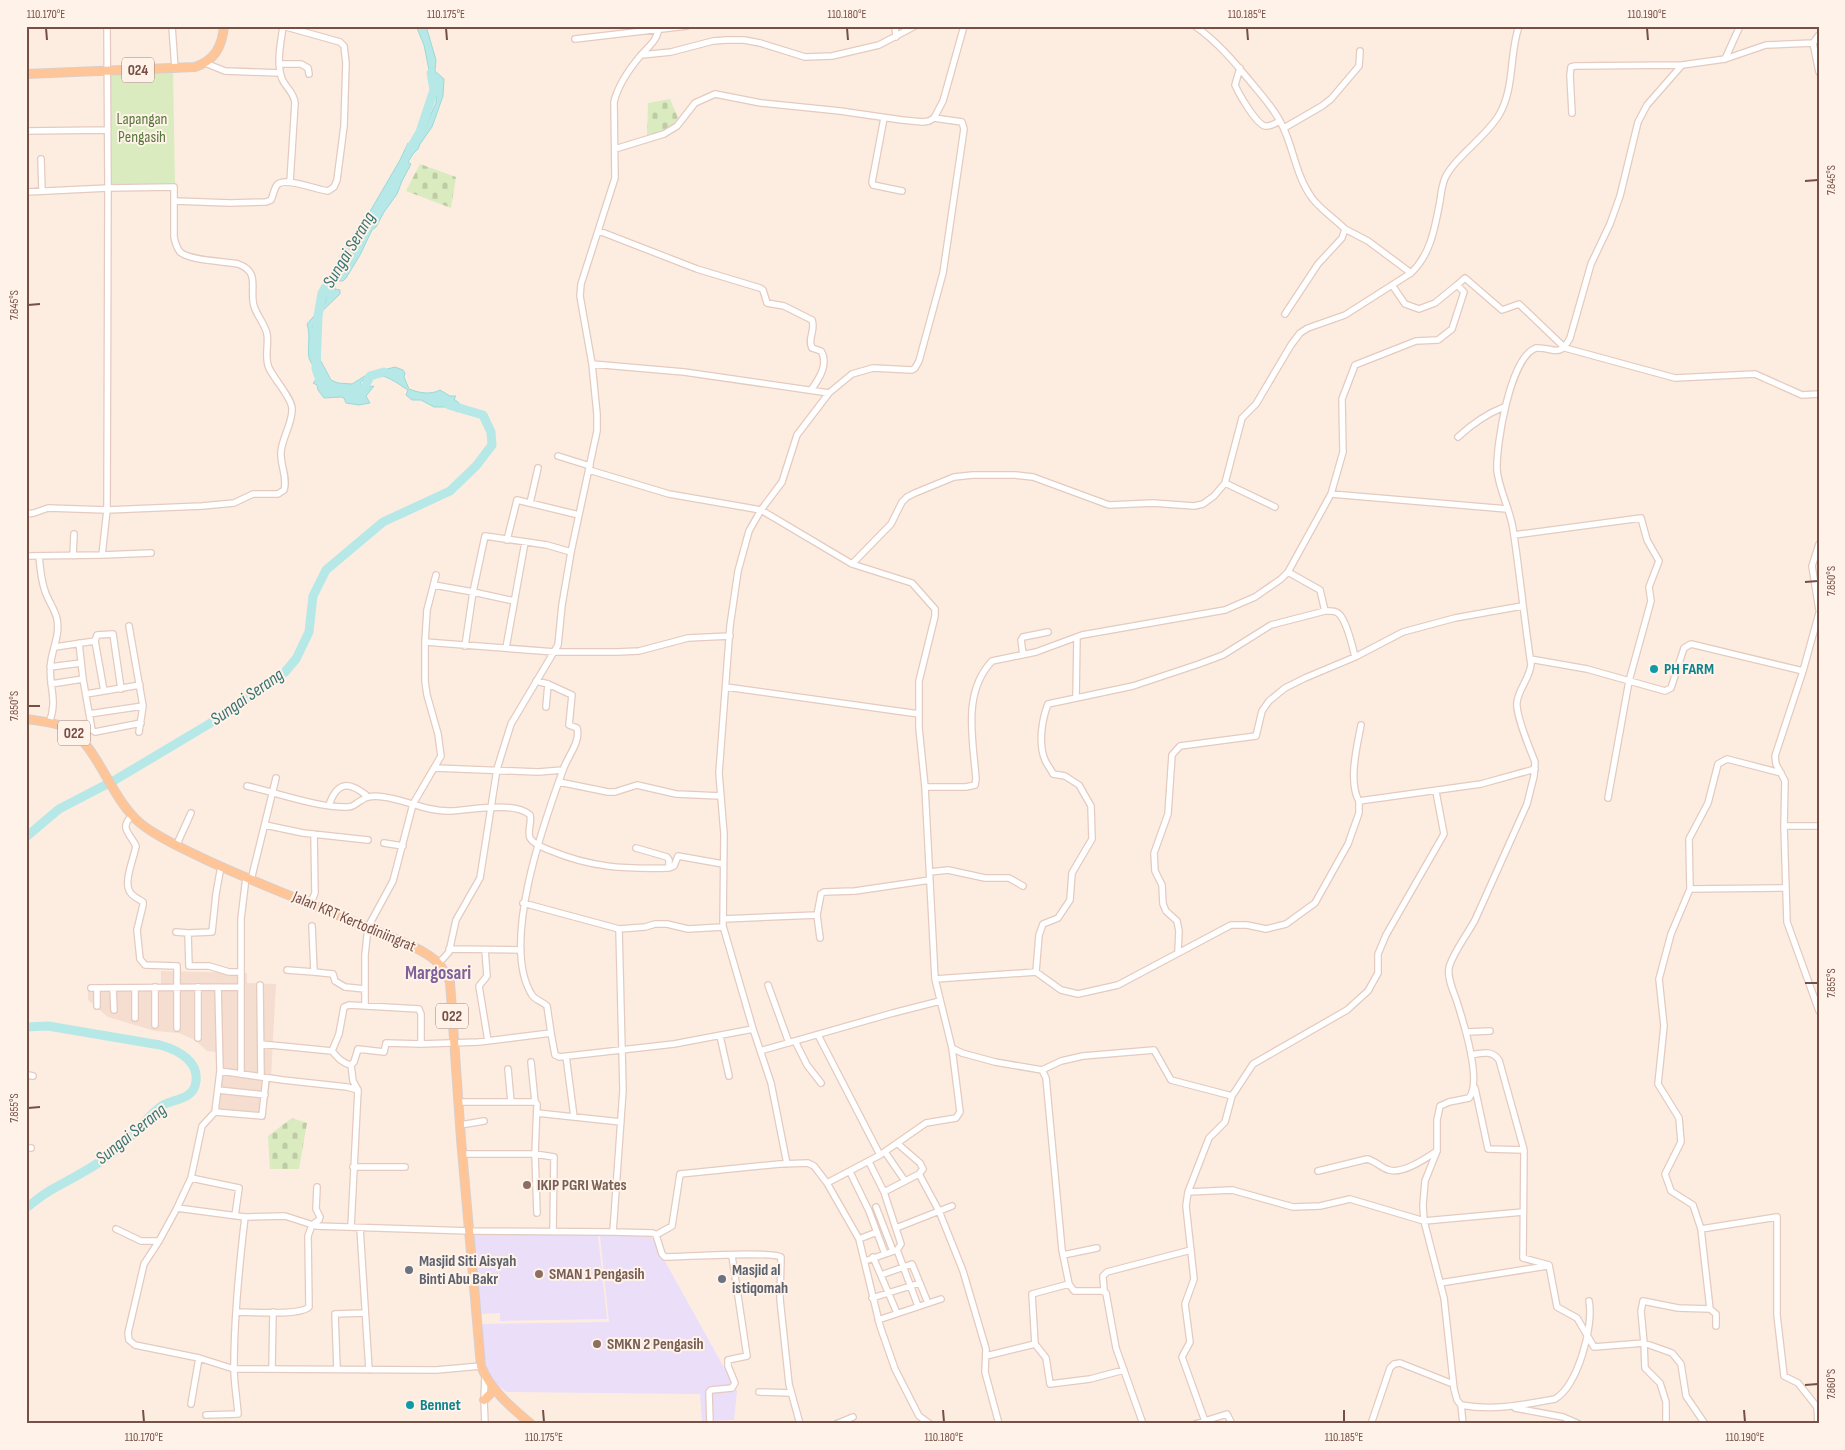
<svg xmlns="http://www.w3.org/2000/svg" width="1845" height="1450" font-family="'Sofia Sans Condensed',sans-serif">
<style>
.residential{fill:#f5ddcf}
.education{fill:#eadef9}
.green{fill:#d9ebbf}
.cemetery{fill:url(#cemetery-stones)}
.water{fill:#b5e8e6;stroke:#9adad8}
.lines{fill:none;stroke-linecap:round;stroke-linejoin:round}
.river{stroke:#b5e8e6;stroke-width:9}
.minor-casing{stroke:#e4cabf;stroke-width:8}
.major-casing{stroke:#d9cecb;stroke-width:10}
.minor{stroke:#fff;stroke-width:5.5}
.major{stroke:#ffc596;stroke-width:8}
.ticks{fill:none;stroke:#764f47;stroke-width:2}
.culture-dot{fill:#0f9aa8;stroke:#fff2e8;stroke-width:2}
.education-dot{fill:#8d6e63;stroke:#fff2e8;stroke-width:2}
.worship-dot{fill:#6b7280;stroke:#fff2e8;stroke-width:2}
.labels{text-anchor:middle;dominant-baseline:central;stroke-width:4;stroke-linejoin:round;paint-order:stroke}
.shield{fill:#fff2e8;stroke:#9f8077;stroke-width:1}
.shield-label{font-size:15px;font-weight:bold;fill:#764f47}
.park-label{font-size:16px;fill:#58773c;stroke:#fff2e8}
.culture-label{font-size:16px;font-weight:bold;fill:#0d838f;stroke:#fff2e8;text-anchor:start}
.street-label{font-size:16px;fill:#764f47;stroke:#fff2e8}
.education-label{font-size:16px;font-weight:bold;fill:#785e54;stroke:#fff2e8;text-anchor:start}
.worship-label{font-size:16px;font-weight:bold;fill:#5b616d;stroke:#fff2e8;text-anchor:start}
.water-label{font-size:18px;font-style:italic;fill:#377574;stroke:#fff2e8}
.quarter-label{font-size:19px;font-weight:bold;fill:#7d629a;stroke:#fff2e8}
.neatline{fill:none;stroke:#764f47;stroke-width:2}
.ticks-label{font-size:12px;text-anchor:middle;fill:#764f47}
</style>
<defs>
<pattern id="cemetery-stones" width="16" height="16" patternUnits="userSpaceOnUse" patternTransform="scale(1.25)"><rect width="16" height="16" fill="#d9ebbf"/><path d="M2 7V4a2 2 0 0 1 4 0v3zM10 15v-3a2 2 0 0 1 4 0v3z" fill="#becba6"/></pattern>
</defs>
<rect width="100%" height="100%" fill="#fdede1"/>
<path class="residential" d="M161 971 247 973V983L276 984 271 1077 265 1120 211 1112 217 1072 216 1052 207 1051 195 1040 179 1033 155 1031 108 1017 88 1000V985L161 984Z"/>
<path class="education" d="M473 1233 598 1235 607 1319 500 1321V1313L479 1314Z
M600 1236H651L737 1391 734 1420 702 1421 700 1394 507 1392 495 1384 489 1374 486 1364 480 1324 609 1322Z"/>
<path class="green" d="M111 71H173L175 186 110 185Z"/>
<path class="cemetery" d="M670 99 678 118C671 129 660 133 647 137L648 103Z
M420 164 456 177 451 208 406 191Z
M292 1118 307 1123 299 1169H270L268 1136Z"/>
<path class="water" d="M416 26H426L436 60 435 71 444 79 443 96 432 127 420 144 418 149 413 154 408 162 411 164 402 181 397 194 384 212 376 227 372 230 360 255 346 278 343 281H336L335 289 340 290V294L316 317 313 326 315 335V350L331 380 338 383 352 384 368 374 395 367 403 370 405 373 404 377 409 389C419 393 431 395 440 390L450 396H456L454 399 459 403 461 411 457 409 458 412 447 407H434L421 400H412L406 395 408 390C392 380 376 366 360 383L363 388 374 386 366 396 370 403 359 405 346 403 344 398 341 397 324 398 318 390 317 385 313 383 319 376C317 369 311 365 309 358 307 347 311 336 307 324L326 302 325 285 345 252 353 247 362 229 365 220 400 160 408 143 410 144 422 134 436 103 437 90 431 80 424 45Z"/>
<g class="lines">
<path class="river" d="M410 149 420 132 434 90 431 73
M343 258 369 216
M323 387 316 369 318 316 322 293 331 278
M358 395 361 396 370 376 384 372
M26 837 59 809 115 780 209 724 285 672 296 659 309 632 313 596 326 570 383 522 450 491 476 466 492 445 491 432 483 415 449 405
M26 1027 48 1026 160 1045C178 1050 202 1062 195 1086 190 1101 170 1099 160 1107 145 1119 134 1135 119 1148 99 1165 74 1177 51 1190 42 1195 34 1202 26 1208"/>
<g class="minor-casing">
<path id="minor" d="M172 26 175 69
M283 26C281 42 276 63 282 79 286 88 294 92 295 103L290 182
M895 26 896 37
M1195 26C1219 43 1236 64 1254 86 1265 99 1276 112 1283 127 1294 150 1296 176 1312 198 1321 210 1334 218 1345 229L1342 238 1318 264 1285 314
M575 39 687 26
M1813 43 1819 72
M641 55 671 52 713 41 727 40H744L760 43 805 57 832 56 879 45 915 26
M1725 59 1740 26
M205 63 225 71 280 73
M279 64H301L308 68 309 74
M1240 68 1235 85C1239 94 1256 124 1265 126 1270 127 1276 123 1280 121
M1572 113 1570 75 1571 67 1575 66 1682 65
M884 118 872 182 873 185 902 191
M1284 128 1322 106 1331 99 1359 66 1360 51
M26 131 108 130
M615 149 664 134 677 126 695 103 715 94 761 103 840 111 902 120 923 122 929 121 934 118 943 101 964 26
M41 159 42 191
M26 192 108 188 107 26
M175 201 230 203 266 202 271 200C273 196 274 189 277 185 284 176 317 190 328 191L334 187 337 180 344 126 346 63 344 46 340 42 283 26
M1345 229 1368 241 1411 273
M599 231 697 269 760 288 763 290 767 303 784 306 812 320C816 330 807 339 812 348L821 351C829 364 819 379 811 390
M1457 285 1465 278 1502 310 1519 304 1565 348 1675 378 1755 374 1802 395 1819 394
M592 364 684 372 829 393 797 435 782 482 761 510 749 531 738 571 730 626 719 773 724 834 723 926 753 1029 771 1083 787 1164
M829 393 852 374 873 368 912 370 915 368 919 361 943 273 964 129 962 122 934 118
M1458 437C1472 424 1486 414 1504 407
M558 456 590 466
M589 470 669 494 761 510 852 564 912 583 935 609V616L919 681V728L925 787 935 979 952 1048 960 1112 956 1118 926 1123 880 1155 827 1183
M1225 483 1275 507
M1331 494 1507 509
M530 503 538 468
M26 514 34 513 48 508 107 510 108 188 174 187V237C175 242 177 248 180 252 190 261 225 261 238 264 261 272 249 289 254 306 257 316 265 324 267 334 269 345 264 357 269 368 274 379 291 397 292 408 293 423 282 437 281 452 280 465 288 478 284 490L278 494H253L234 503 202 506 107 510 102 555 26 556
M1514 535 1641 518 1647 540 1659 561 1649 587 1651 601 1629 681 1608 798
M507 540 517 500 579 515
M1819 544 1812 566 1819 610
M102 555 151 553
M39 556C40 568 41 580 45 591 48 601 55 609 57 619 60 635 53 647 51 661 47 685 59 698 49 723
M73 556 74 534
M852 564 891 524 902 502 907 497 915 493 954 477 973 475H1015L1033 477 1109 505 1153 503 1194 506 1203 504 1214 496 1225 483 1242 418 1256 404 1291 345 1300 333 1308 328 1345 315 1411 273C1431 254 1435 227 1440 201 1441 193 1442 185 1445 178 1455 157 1486 137 1499 115 1515 88 1509 54 1519 26
M1288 572 1320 590 1325 611
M434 585 473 592 514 601
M1819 613 1803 671 1775 756 1776 764 1785 781 1784 826 1787 922 1819 1011
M129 626 143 706 139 732
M425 642 555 652H617L639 651 688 638 730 636
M79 643 83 679 92 730 95 732 141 723
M465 646 473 592 485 536 547 545 571 552
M55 647 95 641
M506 648 525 542
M1023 654 1021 640 1023 637 1048 632
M1530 659 1587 669 1665 691 1671 688 1684 648 1691 644 1803 671
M50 667 81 663
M536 681 548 684 572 695 569 725 577 728C581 742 567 757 563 770 544 822 500 945 532 995 535 1000 542 1001 547 1006L551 1033
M51 684 83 679
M726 687 919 714
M104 691 95 641 97 635 113 634 121 689
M86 694 140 685
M1076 697 1077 637
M546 707 548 684
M89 714 143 706
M435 768 538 772 563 770
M559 782 608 792H615L637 785 676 794 721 796
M247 786C278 793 318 808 348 807 354 807 357 802 362 800 367 796 377 796 384 797 406 800 428 812 451 811 470 810 515 801 530 815 532 823 527 831 530 838 534 845 543 847 549 850 592 868 624 869 669 868L674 866 678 856 723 864
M925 787H966L975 785 976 779C973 739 962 693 992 661L1036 652 1082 635 1225 610 1255 597 1281 579 1288 572 1331 494 1343 452 1342 399 1355 365 1416 341 1438 340 1452 329 1464 292 1457 285 1435 303 1419 309 1405 304 1392 285
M1359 801C1348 782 1357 746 1361 725
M329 805C337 782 348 781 366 795L367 797
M133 815C118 828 130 833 136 846 134 858 123 882 130 892 133 897 139 899 143 902V905L137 930 140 959 145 965 177 966V1028
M265 825 303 833 368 840
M1784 826H1819
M384 843 403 846
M177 844 191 813
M636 848 667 857 669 860V868
M221 866 216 894 212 932 188 933 189 966H209L229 972H241
M930 872 948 870 985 878H1009L1023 886
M251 880 276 778
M1690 889 1786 888
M309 902 313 898 315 893 314 834
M523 903 619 929 645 927 655 924H667L688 929 723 927
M723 919 817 915
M312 926 314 972 333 974 335 981 345 987 365 989
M176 932 188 933
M820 938 817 915 821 894 824 892 855 891 930 880
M449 949 521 950
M485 950 487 976 479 986 488 1041
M1178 952 1179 931 1177 921 1166 911 1163 904 1162 885 1155 871 1154 853 1168 814 1172 755 1180 746 1256 736 1262 711 1269 701 1285 688 1305 678 1355 657 1403 632 1455 618 1522 606
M439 963 449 952 456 920 480 878 497 769 511 724 558 645 562 605 571 552 597 431V414L592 364 580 296 581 284 615 178 614 102C618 85 630 68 641 55 650 45 658 40 659 26
M287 970 314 972
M1036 972 1039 935 1043 924 1058 918 1070 900 1072 873 1092 839 1091 806 1079 785 1065 776 1053 774C1051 769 1047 765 1045 760 1038 744 1042 719 1048 704L1133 686 1199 664 1223 655 1271 625 1325 611C1331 611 1336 610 1340 615 1348 625 1352 645 1355 657
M935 979 1036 972 1061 990 1078 994 1118 985 1231 925H1247L1266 929 1286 924 1315 903 1348 844 1359 813V801L1481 784 1535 769
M260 985 261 1077
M768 985 789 1043
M155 987V1025
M218 987 220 1071 215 1112 262 1116 266 1078
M91 988 240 987
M97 988V1006
M113 988 114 1010
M135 988V1018
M365 1006V955L368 927 393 881 413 804 441 756 438 734 427 695 425 681V642L427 610 436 575
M1467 1032 1490 1031
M818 1035 880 1155
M720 1036 729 1076
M198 1038V987
M795 1041 807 1065 821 1083
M261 1044 332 1051 339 1034 344 1007 349 1005 419 1009 421 1014V1044L479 1042 551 1033 555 1055 559 1057 674 1044 753 1029
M952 1048 962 1053 995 1062 1042 1070 1061 1061 1083 1056 1154 1050 1171 1080 1232 1096
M332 1051C338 1058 342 1063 351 1065L353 1081 358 1090 351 1227
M760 1051 893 1013 940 1001
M1471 1055C1482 1053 1492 1050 1499 1060L1524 1150 1523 1258 1549 1265 1557 1307 1577 1318 1594 1347 1644 1343 1645 1368 1660 1383 1666 1402V1424
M566 1056 574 1117
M531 1062 535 1102
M351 1065 354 1062 358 1049 384 1052 386 1043 421 1044
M508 1069 511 1102
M1042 1070 1046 1078 1062 1250 1069 1284 1074 1291H1102L1106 1293 1116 1348 1143 1424
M220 1071 283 1080 347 1087 358 1090
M241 1074V919L246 877
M26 1078 28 1075 33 1076
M1475 1088 1488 1149 1524 1150
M218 1090 265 1095
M458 1102H535L537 1104 535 1154 537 1213
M537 1113 621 1122
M460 1125 484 1121
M26 1148H31
M885 1152 905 1181
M462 1154H535L554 1157 553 1232
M353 1167H405
M1318 1171 1367 1159C1376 1161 1381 1168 1389 1170 1403 1174 1425 1159 1437 1151
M850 1172 869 1211 885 1254
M919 1174 939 1211 963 1271 986 1349 985 1372 999 1424
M191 1178 239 1188 235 1216
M884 1192 919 1174 923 1169 920 1163 898 1144
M1188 1192 1232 1190 1293 1207 1320 1206 1350 1199 1424 1221 1523 1212
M876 1207 893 1251
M177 1208 191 1178 202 1126 215 1112
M360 1228 369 1370
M896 1228 952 1206
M116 1229 141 1241H159
M1701 1229 1693 1205 1671 1191 1665 1174 1681 1142 1679 1118 1658 1084 1664 1026 1659 979 1671 934 1690 889 1689 839 1708 803 1718 764 1727 759 1781 773
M613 1232 653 1233 656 1235 672 1226 680 1174 780 1164 808 1163 814 1166 827 1183 859 1239 880 1326 895 1369 919 1416 930 1424
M656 1235 662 1254 665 1257C683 1257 771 1251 781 1257L780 1299 789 1384 800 1424
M859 1239 877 1232
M897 1250 918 1306
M1063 1255 1097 1248
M873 1257 897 1313
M865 1261 897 1250 901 1244 884 1192 869 1162
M881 1275 912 1264 928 1303
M1440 1283 1547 1266
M1104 1291 1103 1276 1107 1272 1191 1250
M872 1298 920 1283
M1710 1309 1701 1229 1777 1217V1315L1784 1376 1798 1383 1817 1407 1818 1424
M236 1312C251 1312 300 1316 309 1307L308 1236 312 1225 319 1220 320 1217 316 1209 317 1187
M878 1320 941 1299
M1035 1344 1032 1294 1069 1284
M986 1356 1035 1344 1046 1358 1050 1384 1090 1379 1124 1370
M481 1366 436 1370 234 1369 199 1358 135 1345 129 1340 128 1333 144 1264 159 1241 177 1208 245 1217 285 1216 316 1226 470 1231 613 1232 623 1090 619 929
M272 1368 273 1312
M337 1369 335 1314 365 1313
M485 1376 484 1400 485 1424
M759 1392 791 1393
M191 1404 199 1358
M1461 1405C1492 1411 1523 1405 1555 1399 1578 1385 1594 1326 1589 1301
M1515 1408 1563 1417 1579 1424
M206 1415 238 1414C237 1399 234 1383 234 1368 234 1318 239 1267 245 1217
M710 1424 709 1392 711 1390 732 1388 735 1383 728 1366V1360L747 1356 732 1256
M836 1424 853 1417
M1195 1424 1227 1414 1232 1424
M1206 1424 1182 1357 1190 1342 1185 1304 1194 1279 1186 1206 1188 1192 1209 1138 1225 1122 1232 1096 1253 1064 1347 1010 1368 991 1378 973V954L1386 935 1444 834 1436 792
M1371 1424 1390 1368 1394 1364 1400 1363 1453 1384
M1463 1424 1461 1405 1457 1400 1454 1389 1444 1298 1424 1221 1423 1205 1425 1181 1437 1151V1120L1440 1106 1449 1102 1469 1098C1482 1082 1464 1024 1458 1005 1455 994 1447 980 1449 968 1451 956 1468 933 1475 920L1527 804 1534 776 1535 762C1530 749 1515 714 1517 702 1519 688 1530 678 1531 664 1524 619 1520 574 1513 529 1510 509 1499 490 1497 470 1496 445 1510 357 1536 348 1554 347 1559 359 1570 338L1591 264 1610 224 1620 196 1638 122 1647 105 1682 65 1725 59 1766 45 1813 43 1819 35
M1705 1424 1686 1396 1681 1364 1672 1353 1644 1343 1641 1311 1643 1301 1678 1308 1710 1309 1716 1314V1326"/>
</g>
<g class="major-casing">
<path id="major" d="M26 74 195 67C215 60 222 47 224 26
M26 719C39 721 55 722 67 728 97 744 111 799 140 823 158 838 192 853 213 863 279 893 346 917 412 946 432 956 441 962 450 982L461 1139 481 1366C491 1391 511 1407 531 1424
M484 1400 494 1390"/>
</g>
<use href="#minor" class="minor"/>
<use href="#major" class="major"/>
</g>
<path class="ticks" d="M46 28 47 40M446 28 447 40M847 28 848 40M1247 28 1248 40M1647 28 1648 40M1805 181 1818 180M28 305 40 304M1805 582 1818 581M28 706H40M1805 983H1818M28 1108 40 1107M1805 1385 1818 1384M143 1410 144 1422M543 1410 544 1422M943 1410 944 1422M1344 1410V1422M1744 1410 1745 1422"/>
<g class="culture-dot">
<circle cx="1654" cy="669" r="5"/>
<circle cx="410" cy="1405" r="5"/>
</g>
<g class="education-dot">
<circle cx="527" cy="1185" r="5"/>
<circle cx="539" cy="1274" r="5"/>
<circle cx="597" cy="1344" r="5"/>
</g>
<g class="worship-dot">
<circle cx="409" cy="1270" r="5"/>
<circle cx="722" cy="1279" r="5"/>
</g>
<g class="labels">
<g class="shield">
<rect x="122" y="57.5" width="32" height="25" rx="4"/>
<rect x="58" y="720.5" width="32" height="25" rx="4"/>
<rect x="436" y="1003.5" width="32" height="25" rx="4"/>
</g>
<g class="shield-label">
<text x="138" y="70">024</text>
<text x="74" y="733">022</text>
<text x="452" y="1016">022</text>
</g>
<g class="park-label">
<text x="142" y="119">Lapangan<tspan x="142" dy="18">Pengasih</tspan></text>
</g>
<g class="culture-label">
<text x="1664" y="669">PH FARM</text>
<text x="420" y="1405">Bennet</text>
</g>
<g class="street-label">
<text transform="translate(354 922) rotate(23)">Jalan KRT Kertodiniingrat</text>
</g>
<g class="education-label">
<text x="537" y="1185">IKIP PGRI Wates</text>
<text x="549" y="1274">SMAN 1 Pengasih</text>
<text x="607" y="1344">SMKN 2 Pengasih</text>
</g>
<g class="worship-label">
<text x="419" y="1261">Masjid Siti Aisyah<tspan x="419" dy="18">Binti Abu Bakr</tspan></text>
<text x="732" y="1270">Masjid al<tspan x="732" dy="18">istiqomah</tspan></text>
</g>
<g class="water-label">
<text transform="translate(349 250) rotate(-59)">Sungai Serang</text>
<text transform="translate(247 697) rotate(-35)">Sungai Serang</text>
<text transform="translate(131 1134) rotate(-39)">Sungai Serang</text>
</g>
<g class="quarter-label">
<text x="438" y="973">Margosari</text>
</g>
</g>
<rect width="1845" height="1450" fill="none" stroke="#fff2e8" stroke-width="55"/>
<rect x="28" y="28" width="1790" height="1394" class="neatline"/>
<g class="ticks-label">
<text x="46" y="18">110.170°E</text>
<text x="446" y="18">110.175°E</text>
<text x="847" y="18">110.180°E</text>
<text x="1247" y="18">110.185°E</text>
<text x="1647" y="18">110.190°E</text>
<text transform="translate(1831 180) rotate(-90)" y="4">7.845°S</text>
<text transform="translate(14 305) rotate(-90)" y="4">7.845°S</text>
<text transform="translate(1831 581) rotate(-90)" y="4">7.850°S</text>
<text transform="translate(14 706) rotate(-90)" y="4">7.850°S</text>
<text transform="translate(1831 983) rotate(-90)" y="4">7.855°S</text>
<text transform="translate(14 1108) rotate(-90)" y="4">7.855°S</text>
<text transform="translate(1831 1384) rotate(-90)" y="4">7.860°S</text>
<text x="144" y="1441">110.170°E</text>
<text x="544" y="1441">110.175°E</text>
<text x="944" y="1441">110.180°E</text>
<text x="1344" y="1441">110.185°E</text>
<text x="1745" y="1441">110.190°E</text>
</g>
</svg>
